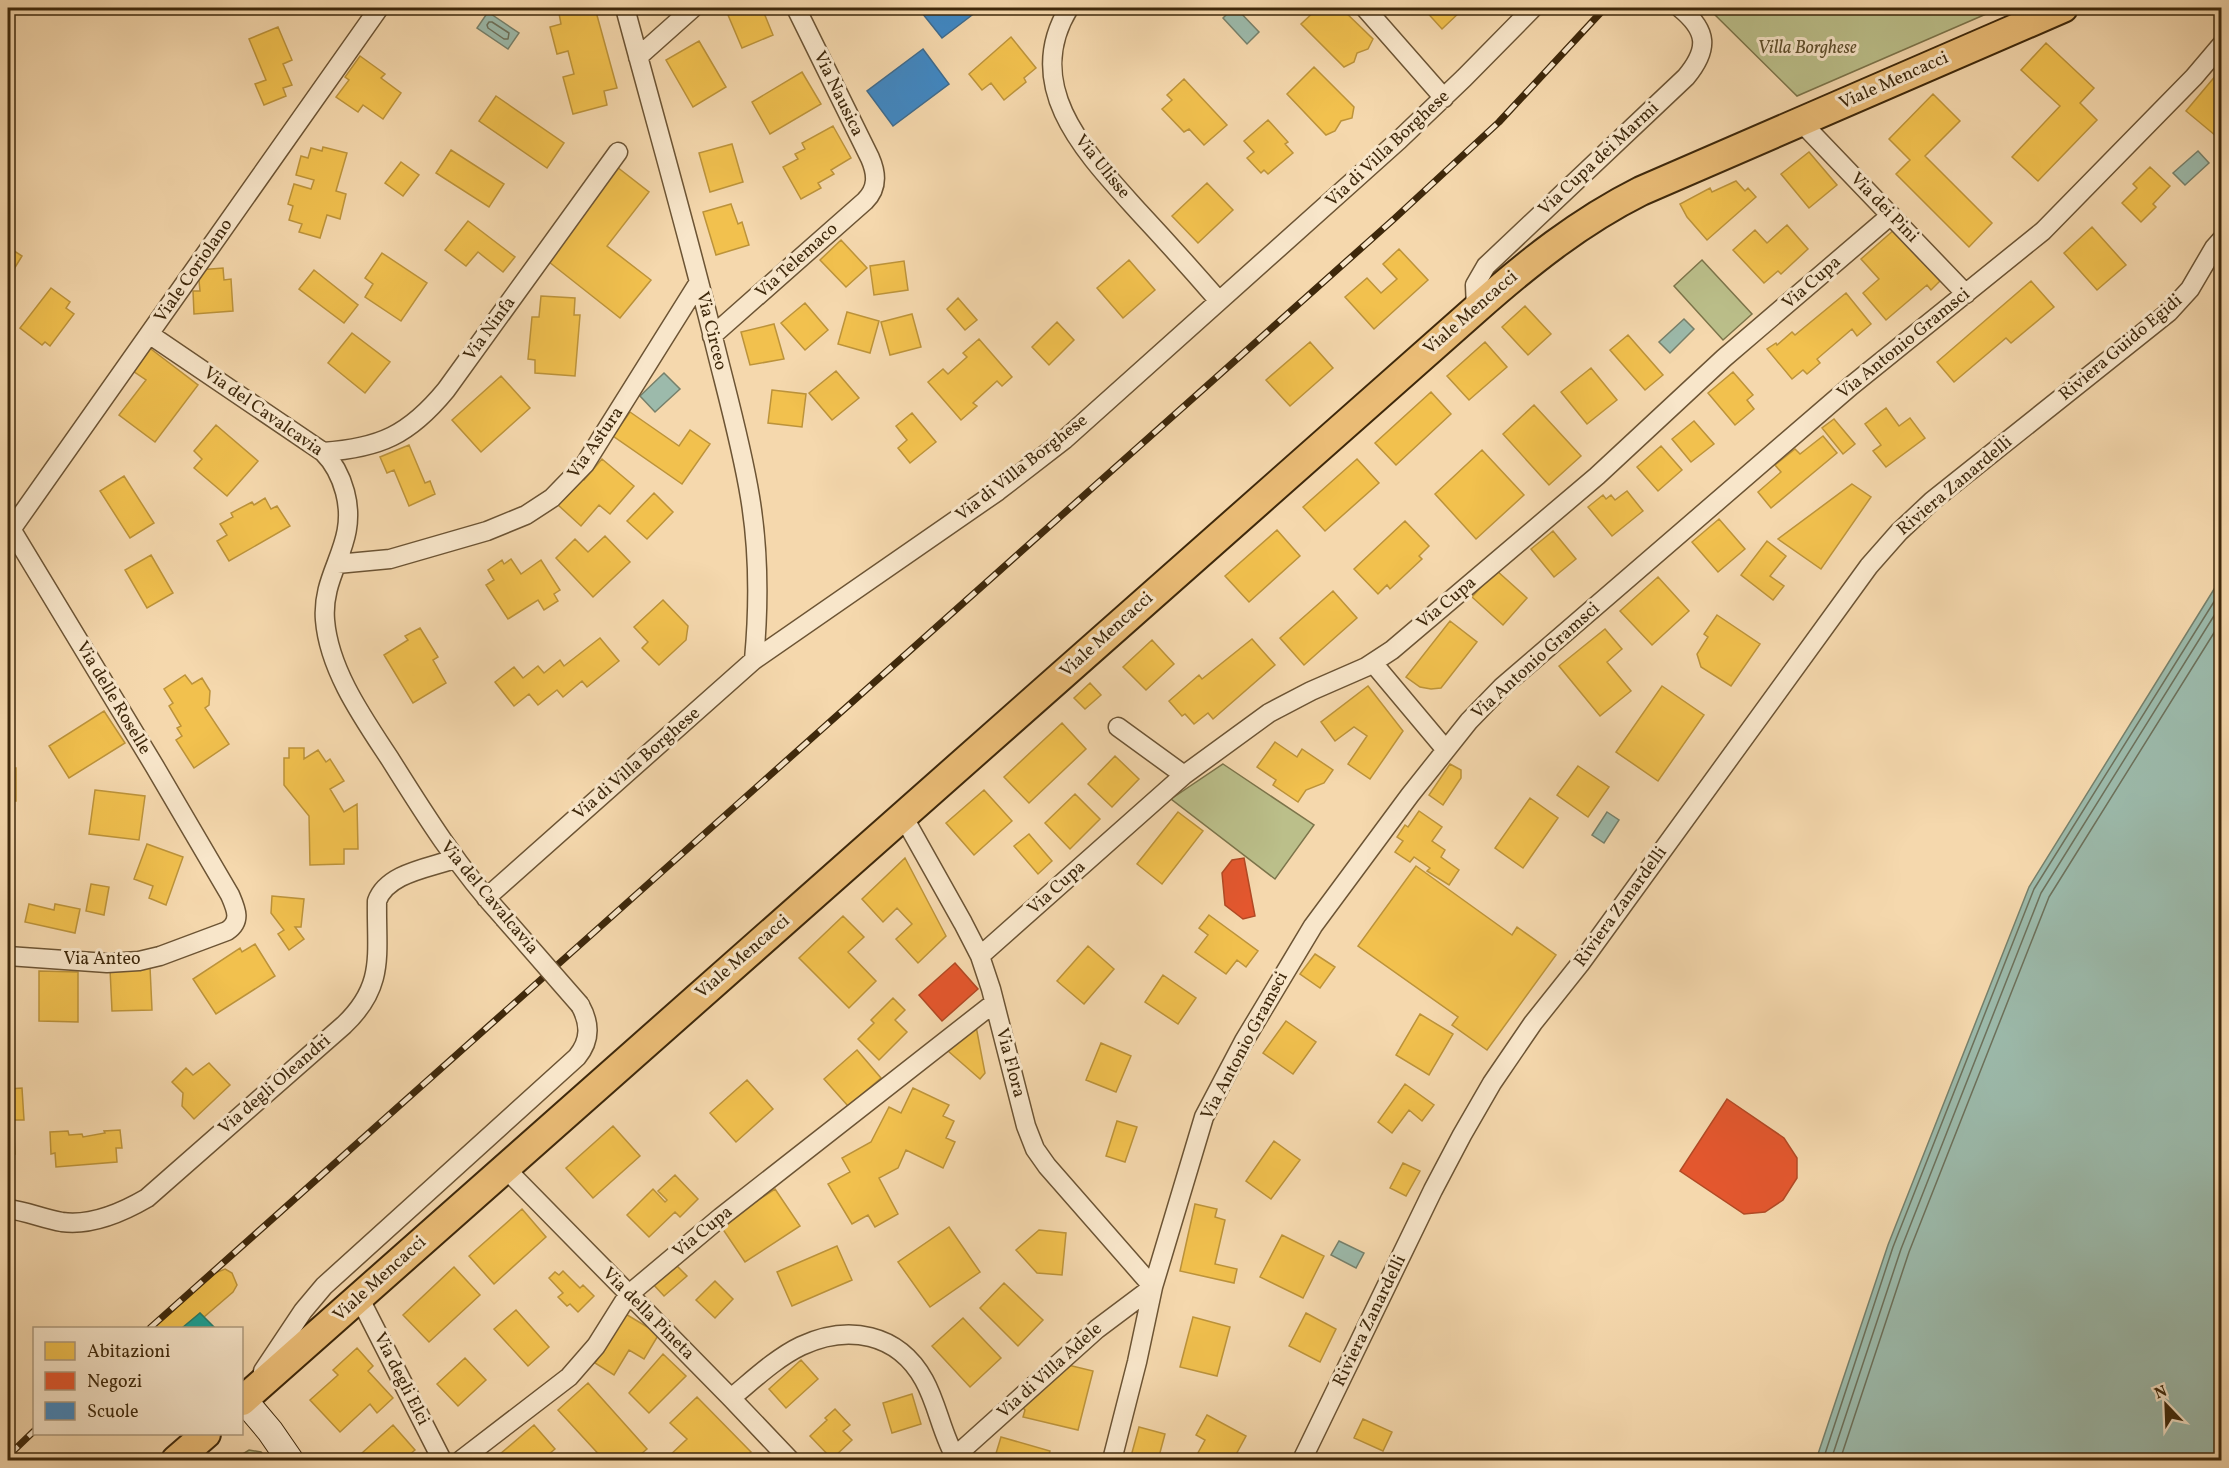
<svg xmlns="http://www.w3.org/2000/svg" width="2229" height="1468" font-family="Vollkorn,serif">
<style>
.green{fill:#bbbf8a;stroke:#7c744a;stroke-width:1.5}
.water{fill:#9cbaab;stroke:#76806b;stroke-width:1.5}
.homes{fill:#f2c14e;stroke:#bc933a;stroke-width:1.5}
.shops{fill:#e4572e;stroke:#b24924;stroke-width:1.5}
.schools{fill:#3f88c5;stroke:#3f6b8d;stroke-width:1.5}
.public{fill:#17a398;stroke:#237e6e;stroke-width:1.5}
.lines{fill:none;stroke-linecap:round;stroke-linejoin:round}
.shore{stroke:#6d715b;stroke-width:1.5}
.street-casing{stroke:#6c5434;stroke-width:21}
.secondary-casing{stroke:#3e280b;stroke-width:28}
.primary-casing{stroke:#3e280b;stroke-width:32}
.street{stroke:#f8e6ca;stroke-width:18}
.secondary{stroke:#f8e6ca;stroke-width:26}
.primary{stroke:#eabc76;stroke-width:28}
.rail-casing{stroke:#3e280b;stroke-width:7}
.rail{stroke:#f8e6ca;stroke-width:4.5;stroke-dasharray:14;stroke-linecap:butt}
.street-bridge-casing{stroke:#6c5434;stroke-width:21;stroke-linecap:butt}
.street-bridge{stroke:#f8e6ca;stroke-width:18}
.labels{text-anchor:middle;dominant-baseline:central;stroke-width:6;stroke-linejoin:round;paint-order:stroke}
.park-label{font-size:18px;font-style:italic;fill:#5d4e2b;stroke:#f8e6ca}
.street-label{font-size:18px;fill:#3e280b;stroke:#f8e6ca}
</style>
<rect width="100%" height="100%" fill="#f5d8ad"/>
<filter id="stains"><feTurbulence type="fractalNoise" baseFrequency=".00333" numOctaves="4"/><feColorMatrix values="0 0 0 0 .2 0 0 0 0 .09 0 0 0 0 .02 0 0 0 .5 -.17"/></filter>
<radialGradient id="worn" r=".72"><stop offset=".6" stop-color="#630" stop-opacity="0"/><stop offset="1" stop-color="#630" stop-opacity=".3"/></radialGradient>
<path class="green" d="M1708 8H2000L1797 96Z
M1702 260 1752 314 1723 340 1674 286Z
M1223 764 1314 825 1275 879 1171 799Z
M249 1450 261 1452 268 1460H238L241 1455Z"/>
<path class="water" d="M1233 8H1236L1259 32 1247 44 1223 18Z
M488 12 519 33 508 49 477 28Z
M2198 151 2209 163 2185 185 2173 173Z
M1684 319 1694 329 1670 353 1659 342Z
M664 373 680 389 655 412 640 396Z
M2221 578V1460H1816L1888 1245 2029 887Z
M1607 812 1619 820 1604 843 1592 835Z
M1339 1241 1364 1253 1356 1268 1331 1255Z"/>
<path class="homes" d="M558 8H595L617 88 604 91 607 105 573 114 563 77 574 74 568 51 557 54 550 27 561 24Z
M725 8H762L773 35 742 48Z
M1318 8H1341L1373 39 1368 49 1357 53 1354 62 1344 67 1301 24Z
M1423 8H1459L1461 11 1442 29Z
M278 27 292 60 283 64 292 85 283 88 286 96 264 105 255 84 266 80 249 39Z
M1011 37 1036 68 1024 78 1026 82 1004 100 991 83 982 90 969 74Z
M699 41 726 87 693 107 666 60Z
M2046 43 2094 88 2080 103 2097 120 2038 181 2012 157 2060 106 2021 70Z
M360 56 385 74 381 78 401 93 383 119 363 105 358 112 336 97 349 80 345 77Z
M1314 67 1354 107 1352 118 1341 121 1335 131 1326 135 1287 94Z
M2222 68V141L2186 111Z
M802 72 821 104 770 134 752 102Z
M1184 79 1227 125 1204 145 1189 129 1184 132 1162 109 1172 100 1167 95Z
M1933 94 1960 121 1925 156 1992 223 1969 247 1896 174 1910 160 1889 139Z
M496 96 564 143 547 168 479 121Z
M1268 120 1288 142 1285 144 1293 153 1268 174 1264 170 1261 173 1247 158 1254 152 1244 141Z
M833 126 851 158 831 170 834 174 818 183 821 188 801 199 783 167 798 159 795 154 805 149 802 143Z
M732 144 743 182 710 192 699 153Z
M323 147 347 153 336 191 346 194 340 219 327 215 320 238 299 232 302 224 289 220 293 206 288 204 294 184 311 189 314 180 296 175 301 156 308 158 311 148 322 151Z
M451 150 504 184 489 207 436 173Z
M1809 152 1837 185 1809 208 1781 174Z
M401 162 419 175 403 196 385 183Z
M617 167 649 192 607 246 651 280 620 318 544 258Z
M2150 167 2170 186 2153 204 2156 207 2141 222 2122 203 2137 188 2133 184Z
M1736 181 1745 191 1748 188 1756 197 1707 240 1687 217 1680 204 1710 188 1712 192Z
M1207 183 1233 210 1198 243 1172 216Z
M731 204 738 224 742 222 749 245 716 255 703 212Z
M468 221 515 257 503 272 478 252 466 266 445 250Z
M1787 225 1808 249 1781 274 1778 271 1764 283 1733 250 1755 230 1767 243Z
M2092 227 2126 265 2097 290 2064 253Z
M1895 229 1940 281 1931 290 1927 285 1886 320 1863 293 1879 279 1861 259Z
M841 240 867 268 846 287 820 260Z
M8 247 22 256 8 279Z
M1399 249 1428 280 1374 329 1345 297 1367 278 1381 293 1397 279 1383 264Z
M382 253 427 283 401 321 365 297 373 284 365 278Z
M1129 260 1155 290 1123 318 1097 288Z
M904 261 908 290 874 295 870 266Z
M223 268 224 280 231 279 233 311 194 314 193 291H200L198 270Z
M314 270 358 305 344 323 299 289Z
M2031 281 2054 307 2011 343 2006 338 1954 382 1937 362Z
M51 288 70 302 66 308 74 314 50 346 45 342 42 345 20 328Z
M1846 293 1871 324 1857 336 1852 329 1817 359 1820 363 1807 374 1803 370 1792 379 1767 349 1776 343 1777 345 1792 332 1795 335Z
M541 296 575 298 574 315H580L575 376 535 373V360L528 359 532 317H539Z
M958 298 977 320 965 330 947 309Z
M805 303 828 330 805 350 781 323Z
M1525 306 1551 334 1528 355 1502 327Z
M847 312 879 321 870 353 838 344Z
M912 314 921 347 890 355 881 322Z
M1057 322 1074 340 1049 365 1032 347Z
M774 324 784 359 750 365 741 332Z
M352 333 390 362 365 393 328 363Z
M1628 335 1663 375 1645 390 1610 350Z
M979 339 1012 377 1002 386 997 381 973 403 977 406 961 420 928 382 943 369 948 374 967 357 963 353Z
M1310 342 1333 368 1290 406 1266 380Z
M1485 342 1507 367 1469 400 1447 376Z
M147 346 198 385 155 442 119 415 146 380 130 369Z
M1591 368 1617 400 1587 424 1561 392Z
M836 371 859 398 832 420 809 393Z
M1733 372 1753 395 1747 400 1754 409 1735 425 1708 393Z
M501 376 530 408 481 452 452 420Z
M772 390 806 394 802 427 768 423Z
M1431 392 1451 414 1396 465 1375 443Z
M1534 405 1581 456 1549 485 1503 434Z
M1886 408 1899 426 1910 418 1925 438 1886 467 1873 451 1881 445 1865 424Z
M630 412 679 446 690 430 710 444 682 484 613 436Z
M912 413 936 442 910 463 898 448 907 440 896 426Z
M1834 419 1855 444 1843 454 1822 428Z
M1694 421 1714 444 1691 462 1672 439Z
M216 425 258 461 227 496 194 468 202 459 194 451Z
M1823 436 1837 453 1771 508 1758 492 1781 472 1775 465 1795 449 1800 454Z
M409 445 425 483 430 481 435 494 409 506 394 470 387 473 380 457Z
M1661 446 1682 470 1658 491 1637 467Z
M1482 450 1524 495 1476 539 1435 494Z
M602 459 634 486 610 514 599 505 581 526 558 505 582 478 584 480Z
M1357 459 1379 483 1325 531 1303 507Z
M124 476 154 523 130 538 100 491Z
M1852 484 1871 497 1821 569 1778 539Z
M1627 491 1643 511 1612 536 1588 507 1603 495 1606 499 1611 495 1615 500Z
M654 493 673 512 647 539 627 521Z
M265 498 271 509 277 506 290 526 229 561 217 541 227 535 220 524 233 517 231 513 252 502 254 505Z
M1719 519 1745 549 1718 572 1692 542Z
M1405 521 1429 546 1419 556 1422 559 1390 589 1387 585 1378 594 1354 569Z
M1277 530 1300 556 1249 602 1225 576Z
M1553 531 1576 559 1554 577 1531 549Z
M605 536 630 562 593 597 556 558 575 539 588 552Z
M1767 541 1786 556 1770 576 1784 586 1773 600 1741 575Z
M151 555 173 593 147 608 125 570Z
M511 559 521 574 541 560 560 590 554 594 558 601 544 610 538 600 508 619 486 585 494 580 488 570 502 560 504 564Z
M1496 570 1527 598 1503 625 1472 597Z
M1658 577 1689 611 1652 645 1620 611Z
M1333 591 1357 618 1304 665 1280 638Z
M663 600 688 626 686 640 659 665 642 648 648 642 634 627Z
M1717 615 1760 644 1731 686 1701 667 1697 654 1708 637 1704 634Z
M1450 621 1477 642 1441 688 1431 689 1420 687 1406 677Z
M420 628 438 657 433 660 446 683 413 703 384 655 408 640 405 636Z
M1605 629 1622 649 1607 662 1631 691 1600 716 1559 666Z
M600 638 619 661 587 687 582 681 563 697 557 690 538 705 529 694 514 706 495 682 514 667 523 678 538 666 544 673 560 660 564 666Z
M1252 639 1275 665 1213 719 1208 713 1194 724 1185 714 1182 716 1169 701 1199 675 1202 679Z
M1152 640 1174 664 1146 690 1123 667Z
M185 675 192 684 202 678 210 691 209 705 205 708 229 744 194 768 176 740 182 736 177 728 181 726 169 706 173 703 164 689Z
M1090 683 1101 695 1085 709 1074 698Z
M1368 686 1403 731 1370 779 1348 764 1367 736 1354 727 1335 741 1321 722Z
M1662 686 1704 715 1658 781 1616 752Z
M104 711 125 743 69 778 49 746Z
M1062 723 1086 749 1029 803 1004 777Z
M1275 742 1297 757 1302 749 1333 770 1324 783 1306 790 1298 802 1273 785 1276 780 1257 767Z
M289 748H304V759L318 750 326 762 330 759 344 781 330 789 344 812 357 804 358 849H344V864L310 865 309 816 284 785V758H289Z
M1115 756 1139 779 1112 807 1088 784Z
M1450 764 1461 770V778L1443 805 1429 795Z
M1578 766 1609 787 1588 817 1557 795Z
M8 768H16V801H8Z
M95 790 145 796 139 840 89 834Z
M984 790 1012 821 974 855 946 823Z
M1075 794 1100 819 1070 849 1045 823Z
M1530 798 1558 818 1523 868 1495 848Z
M1419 811 1442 827 1432 841 1445 850 1441 857 1459 870 1449 885 1427 871 1430 868 1414 857 1410 862 1395 852 1403 841 1397 837 1405 825 1408 827Z
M1178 812 1203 831 1162 884 1137 864Z
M1029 834 1052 861 1038 874 1014 846Z
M147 844 183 857 166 905 149 898 153 886 134 879Z
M905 858 946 936 918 963 896 939 912 924 897 908 883 922 862 899Z
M1416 866 1512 935 1517 927 1556 955 1487 1050 1452 1025 1458 1017 1358 946Z
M91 884 109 887 104 915 86 911Z
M272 896 304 899 301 927H295L304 939 289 950 278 934 284 930 271 913Z
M29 904 54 910 55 904 80 909 75 933 25 922Z
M1209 915 1258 951 1246 967 1237 960 1226 974 1195 952 1208 935 1199 928Z
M843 916 864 937 848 952 876 981 849 1008 799 958Z
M255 944 275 976 216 1014 193 979 240 948 242 952Z
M1088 946 1114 969 1084 1004 1057 981Z
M1315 954 1335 967 1320 988 1300 974Z
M150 967 152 1010 112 1011 110 969Z
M39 971 78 972V1022L39 1021Z
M8 974 12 975 8 1014Z
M1163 975 1196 998 1178 1024 1145 1002Z
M893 998 905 1010 895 1020 907 1032 879 1060 858 1039 874 1023 871 1020Z
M1420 1014 1453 1034 1429 1075 1396 1055Z
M975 1021 985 1073 980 1079 948 1051Z
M1286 1021 1316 1042 1293 1074 1263 1053Z
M1101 1043 1131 1056 1116 1092 1086 1080Z
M857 1050 881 1078 848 1106 824 1079Z
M209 1063 230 1085 194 1119 182 1106 183 1093 172 1082 186 1068 193 1075Z
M747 1080 773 1109 736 1142 710 1113Z
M1405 1084 1434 1105 1422 1121 1409 1110 1392 1133 1378 1122Z
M22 1088 24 1120H13L15 1154 8 1155V1089Z
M913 1088 949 1105 943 1116 954 1121 946 1138 955 1142 943 1168 906 1150 898 1168 879 1178 898 1214 875 1227 868 1215 852 1224 828 1184 850 1172 842 1158 871 1142 889 1107 901 1113Z
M1117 1121 1137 1127 1125 1162 1106 1156Z
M613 1126 640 1156 593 1198 566 1168Z
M120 1130 122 1148H116L117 1162 56 1167 55 1153 51 1154 50 1132 68 1131 69 1135 82 1134 83 1137 105 1133 104 1131Z
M1274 1141 1300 1160 1271 1199 1246 1181Z
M1403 1163 1420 1171 1406 1196 1390 1188Z
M675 1175 698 1199 680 1217 675 1212 649 1237 627 1215 653 1189 665 1202 667 1200 658 1191Z
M775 1189 800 1226 745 1262 720 1225Z
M1195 1204 1217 1209 1215 1217 1225 1220 1215 1264 1237 1269 1234 1283 1180 1271Z
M522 1209 546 1237 494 1284 469 1256Z
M949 1227 980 1272 930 1307 898 1262Z
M1039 1230 1066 1233 1062 1275 1037 1273 1016 1250Z
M1282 1235 1324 1256 1303 1298 1260 1277Z
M837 1246 852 1280 792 1306 777 1272Z
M674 1263 687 1276 664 1296 652 1283Z
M454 1267 480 1295 429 1342 403 1315Z
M225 1269 232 1273 237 1285 233 1292 204 1317 200 1313 183 1328H153L215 1273Z
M563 1271 580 1288 583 1285 594 1296 578 1312 570 1304 567 1306 558 1297 563 1293 549 1278 555 1272 559 1275Z
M715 1281 733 1299 715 1318 696 1300Z
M1004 1283 1043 1320 1018 1346 980 1308Z
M516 1310 549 1347 528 1366 494 1329Z
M624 1313 659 1334 644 1359 629 1350 614 1375 595 1363Z
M1306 1313 1336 1329 1320 1362 1289 1346Z
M1193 1317 1230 1327 1217 1376 1180 1367Z
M963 1318 1001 1358 970 1387 932 1346Z
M357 1348 373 1366 368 1371 393 1398 377 1413 370 1404 340 1432 310 1400 338 1375 333 1370Z
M663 1354 686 1376 649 1413 629 1393Z
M465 1358 486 1380 458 1406 437 1384Z
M801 1360 818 1379 786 1408 769 1389Z
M1064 1364 1093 1371 1078 1430 1023 1417 1025 1410 1019 1404Z
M588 1383 647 1449 634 1460H604L558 1410Z
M912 1394 921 1424 892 1433 883 1403Z
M697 1397 751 1452 743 1460H732L728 1456 724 1460H665L687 1439 670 1423Z
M835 1409 850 1425 843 1431 852 1440 832 1459 810 1436 827 1420 825 1418Z
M1207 1415 1246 1436 1233 1460H1194L1205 1440 1196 1435Z
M1363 1419 1392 1432 1383 1451 1354 1438Z
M393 1425 415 1450 403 1460H360L365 1456 362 1453Z
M534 1425 555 1449 542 1460H493Z
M1139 1427 1165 1434 1158 1460H1130Z
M1001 1437 1050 1451 1048 1460H994Z"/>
<path class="shops" d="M1244 858 1255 916 1243 919 1225 905 1222 873 1232 860Z
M955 963 978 989 942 1021 919 995Z
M1727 1099 1784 1138 1797 1158V1178L1783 1200 1765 1212 1744 1214 1680 1171Z"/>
<path class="schools" d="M918 8H978L980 9 942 38Z
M923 49 949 84 893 126 867 91Z"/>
<path class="public" d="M200 1313 215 1328H182Z"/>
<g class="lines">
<path class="shore" d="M489 22H492L509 33 508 39H504L488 28 487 25Z
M1823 1460 1893 1247 2034 889 2222 589
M1831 1460 1901 1249 2041 893 2222 603
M1840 1460 1909 1252 2049 897 2222 620"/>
<g class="street-casing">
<path id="street" d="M625 8C654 116 685 224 712 333 725 387 741 442 750 497 759 551 759 606 754 660
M1069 8C1020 88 1088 155 1139 212 1166 241 1193 271 1219 301
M1365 8 1444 98
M638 57 693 8
M1801 122 1966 294
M1476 309 1475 285 1486 266 1686 77C1709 49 1708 31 1680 8
M149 334 323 452C334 463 341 477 345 492 359 545 321 571 325 620 329 670 363 718 390 759 425 815 459 869 504 918
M712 336 865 201C878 188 877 174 870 158L796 8
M323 452C380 448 409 435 446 390L618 152
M8 524 155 767 230 895C236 909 242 921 227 931L160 956 139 961 107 963 8 956
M8 534 379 8
M337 564 390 559 487 531 526 515 552 498 585 464 699 282
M1373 663 1446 750
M1118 727 1184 775
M903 816 963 923 980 956 991 989 1026 1126 1035 1149 1047 1166 1153 1287 1097 1329 951 1460
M486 898 754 660 998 491 1064 440 1399 140 1464 78 1533 8
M980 956 1184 775 1269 713 1311 691 1366 667 1392 650 1597 476 1724 358 1891 215
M505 1168 731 1398 790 1460
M8 1209C26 1211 44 1219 62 1222 91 1226 123 1212 147 1198L344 1025C386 985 376 954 377 901 387 873 429 868 454 859
M359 1297 442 1460
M263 1371 303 1311 324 1286 577 1057C591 1040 590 1023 580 1005
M731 1398C753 1380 776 1358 801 1346 848 1324 898 1333 924 1380 938 1405 942 1436 957 1460
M461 1460 569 1377 596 1346 628 1295 721 1217 994 1003
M1112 1460 1137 1362 1153 1287 1204 1117 1244 1041 1313 926 1410 795 1469 721 1502 687 1851 386 2043 231 2194 77 2222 44
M1302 1460 1433 1190 1462 1135 1492 1083 1533 1023 1580 964 1869 566 1899 532 1932 501 2169 312 2190 289 2214 248 2222 239"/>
</g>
<g class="secondary-casing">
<path id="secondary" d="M243 1399 270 1431 290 1460"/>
</g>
<g class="primary-casing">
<path id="primary" d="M242 1401 1476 309C1527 264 1579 222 1641 191L2063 8
M176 1460 206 1434"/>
</g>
<use href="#street" class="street"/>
<use href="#secondary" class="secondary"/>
<use href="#primary" class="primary"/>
<g class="rail-casing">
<path id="rail" d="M150 1328 1394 219 1499 122 1604 9
M8 1456 34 1431"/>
</g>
<use href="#rail" class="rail"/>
<g class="street-bridge-casing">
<path id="street-bridge" d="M504 918 580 1005"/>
</g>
<use href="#street-bridge" class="street-bridge"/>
</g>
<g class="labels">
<g class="park-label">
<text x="1807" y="48">Villa Borghese</text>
</g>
<g class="street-label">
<text transform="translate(1894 81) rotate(-24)">Viale Mencacci</text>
<text transform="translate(838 94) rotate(64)">Via Nausica</text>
<text transform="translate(1388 149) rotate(-43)">Via di Villa Borghese</text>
<text transform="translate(1599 159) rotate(-43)">Via Cupa dei Marmi</text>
<text transform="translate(1102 167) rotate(51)">Via Ulisse</text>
<text transform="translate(1884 208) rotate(46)">Via dei Pini</text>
<text transform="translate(797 261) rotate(-42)">Via Telemaco</text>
<text transform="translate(194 271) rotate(-55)">Viale Coriolano</text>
<text transform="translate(1812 283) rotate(-41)">Via Cupa</text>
<text transform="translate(1471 313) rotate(-41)">Viale Mencacci</text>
<text transform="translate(490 329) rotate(-54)">Via Ninfa</text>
<text transform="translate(711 331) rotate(76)">Via Circeo</text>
<text transform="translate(1904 344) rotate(-39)">Via Antonio Gramsci</text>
<text transform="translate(2121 348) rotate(-40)">Riviera Guido Egidi</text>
<text transform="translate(263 412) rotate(35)">Via del Cavalcavia</text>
<text transform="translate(596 443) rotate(-55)">Via Astura</text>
<text transform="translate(1022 468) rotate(-38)">Via di Villa Borghese</text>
<text transform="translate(1955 486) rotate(-40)">Riviera Zanardelli</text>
<text transform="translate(1447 603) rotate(-40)">Via Cupa</text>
<text transform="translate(1107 635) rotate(-42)">Viale Mencacci</text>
<text transform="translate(1536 661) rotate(-42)">Via Antonio Gramsci</text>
<text transform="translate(113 698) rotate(59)">Via delle Roselle</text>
<text transform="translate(637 764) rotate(-41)">Via di Villa Borghese</text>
<text transform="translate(1057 888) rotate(-42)">Via Cupa</text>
<text transform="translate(489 898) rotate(50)">Via del Cavalcavia</text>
<text transform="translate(1621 907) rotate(-54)">Riviera Zanardelli</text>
<text transform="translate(743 957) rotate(-41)">Viale Mencacci</text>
<text x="102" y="959">Via Anteo</text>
<text transform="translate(1245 1046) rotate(-62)">Via Antonio Gramsci</text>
<text transform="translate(1010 1063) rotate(75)">Via Flora</text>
<text transform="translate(275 1085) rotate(-41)">Via degli Oleandri</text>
<text transform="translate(703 1232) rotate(-39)">Via Cupa</text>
<text transform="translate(380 1279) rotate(-42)">Viale Mencacci</text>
<text transform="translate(648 1314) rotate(45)">Via della Pineta</text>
<text transform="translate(1370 1321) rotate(-64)">Riviera Zanardelli</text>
<text transform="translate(1050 1371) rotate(-42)">Via di Villa Adele</text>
<text transform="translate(401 1379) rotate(63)">Via degli Elci</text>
</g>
</g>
<rect width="2229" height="1468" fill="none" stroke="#f5d8ad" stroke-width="30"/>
<rect x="9" y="9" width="2211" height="1450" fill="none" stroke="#3e280b" stroke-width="3"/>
<rect x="15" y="15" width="2199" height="1438" fill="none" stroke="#3e280b" stroke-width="1.5"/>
<rect x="33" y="1327" width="210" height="108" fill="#f8e6ca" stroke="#ae9a7e" stroke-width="1.5"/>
<rect x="45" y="1342" width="30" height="18" fill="#f2c14e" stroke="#ae9a7e" stroke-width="1.5"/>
<text x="87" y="1357" font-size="18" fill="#3e280b">Abitazioni</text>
<rect x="45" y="1372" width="30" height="18" fill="#e4572e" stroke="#ae9a7e" stroke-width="1.5"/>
<text x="87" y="1387" font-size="18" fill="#3e280b">Negozi</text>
<rect x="45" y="1402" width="30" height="18" fill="#3f88c5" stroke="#ae9a7e" stroke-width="1.5"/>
<text x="87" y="1417" font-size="18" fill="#3e280b">Scuole</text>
<g transform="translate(2166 1405) rotate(337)" stroke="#f8e6ca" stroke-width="4.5" paint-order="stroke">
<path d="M0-4.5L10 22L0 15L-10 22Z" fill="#3e280b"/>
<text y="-9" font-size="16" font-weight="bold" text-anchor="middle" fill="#3e280b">N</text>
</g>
<rect width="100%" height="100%" filter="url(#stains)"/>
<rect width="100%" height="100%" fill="url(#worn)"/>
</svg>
